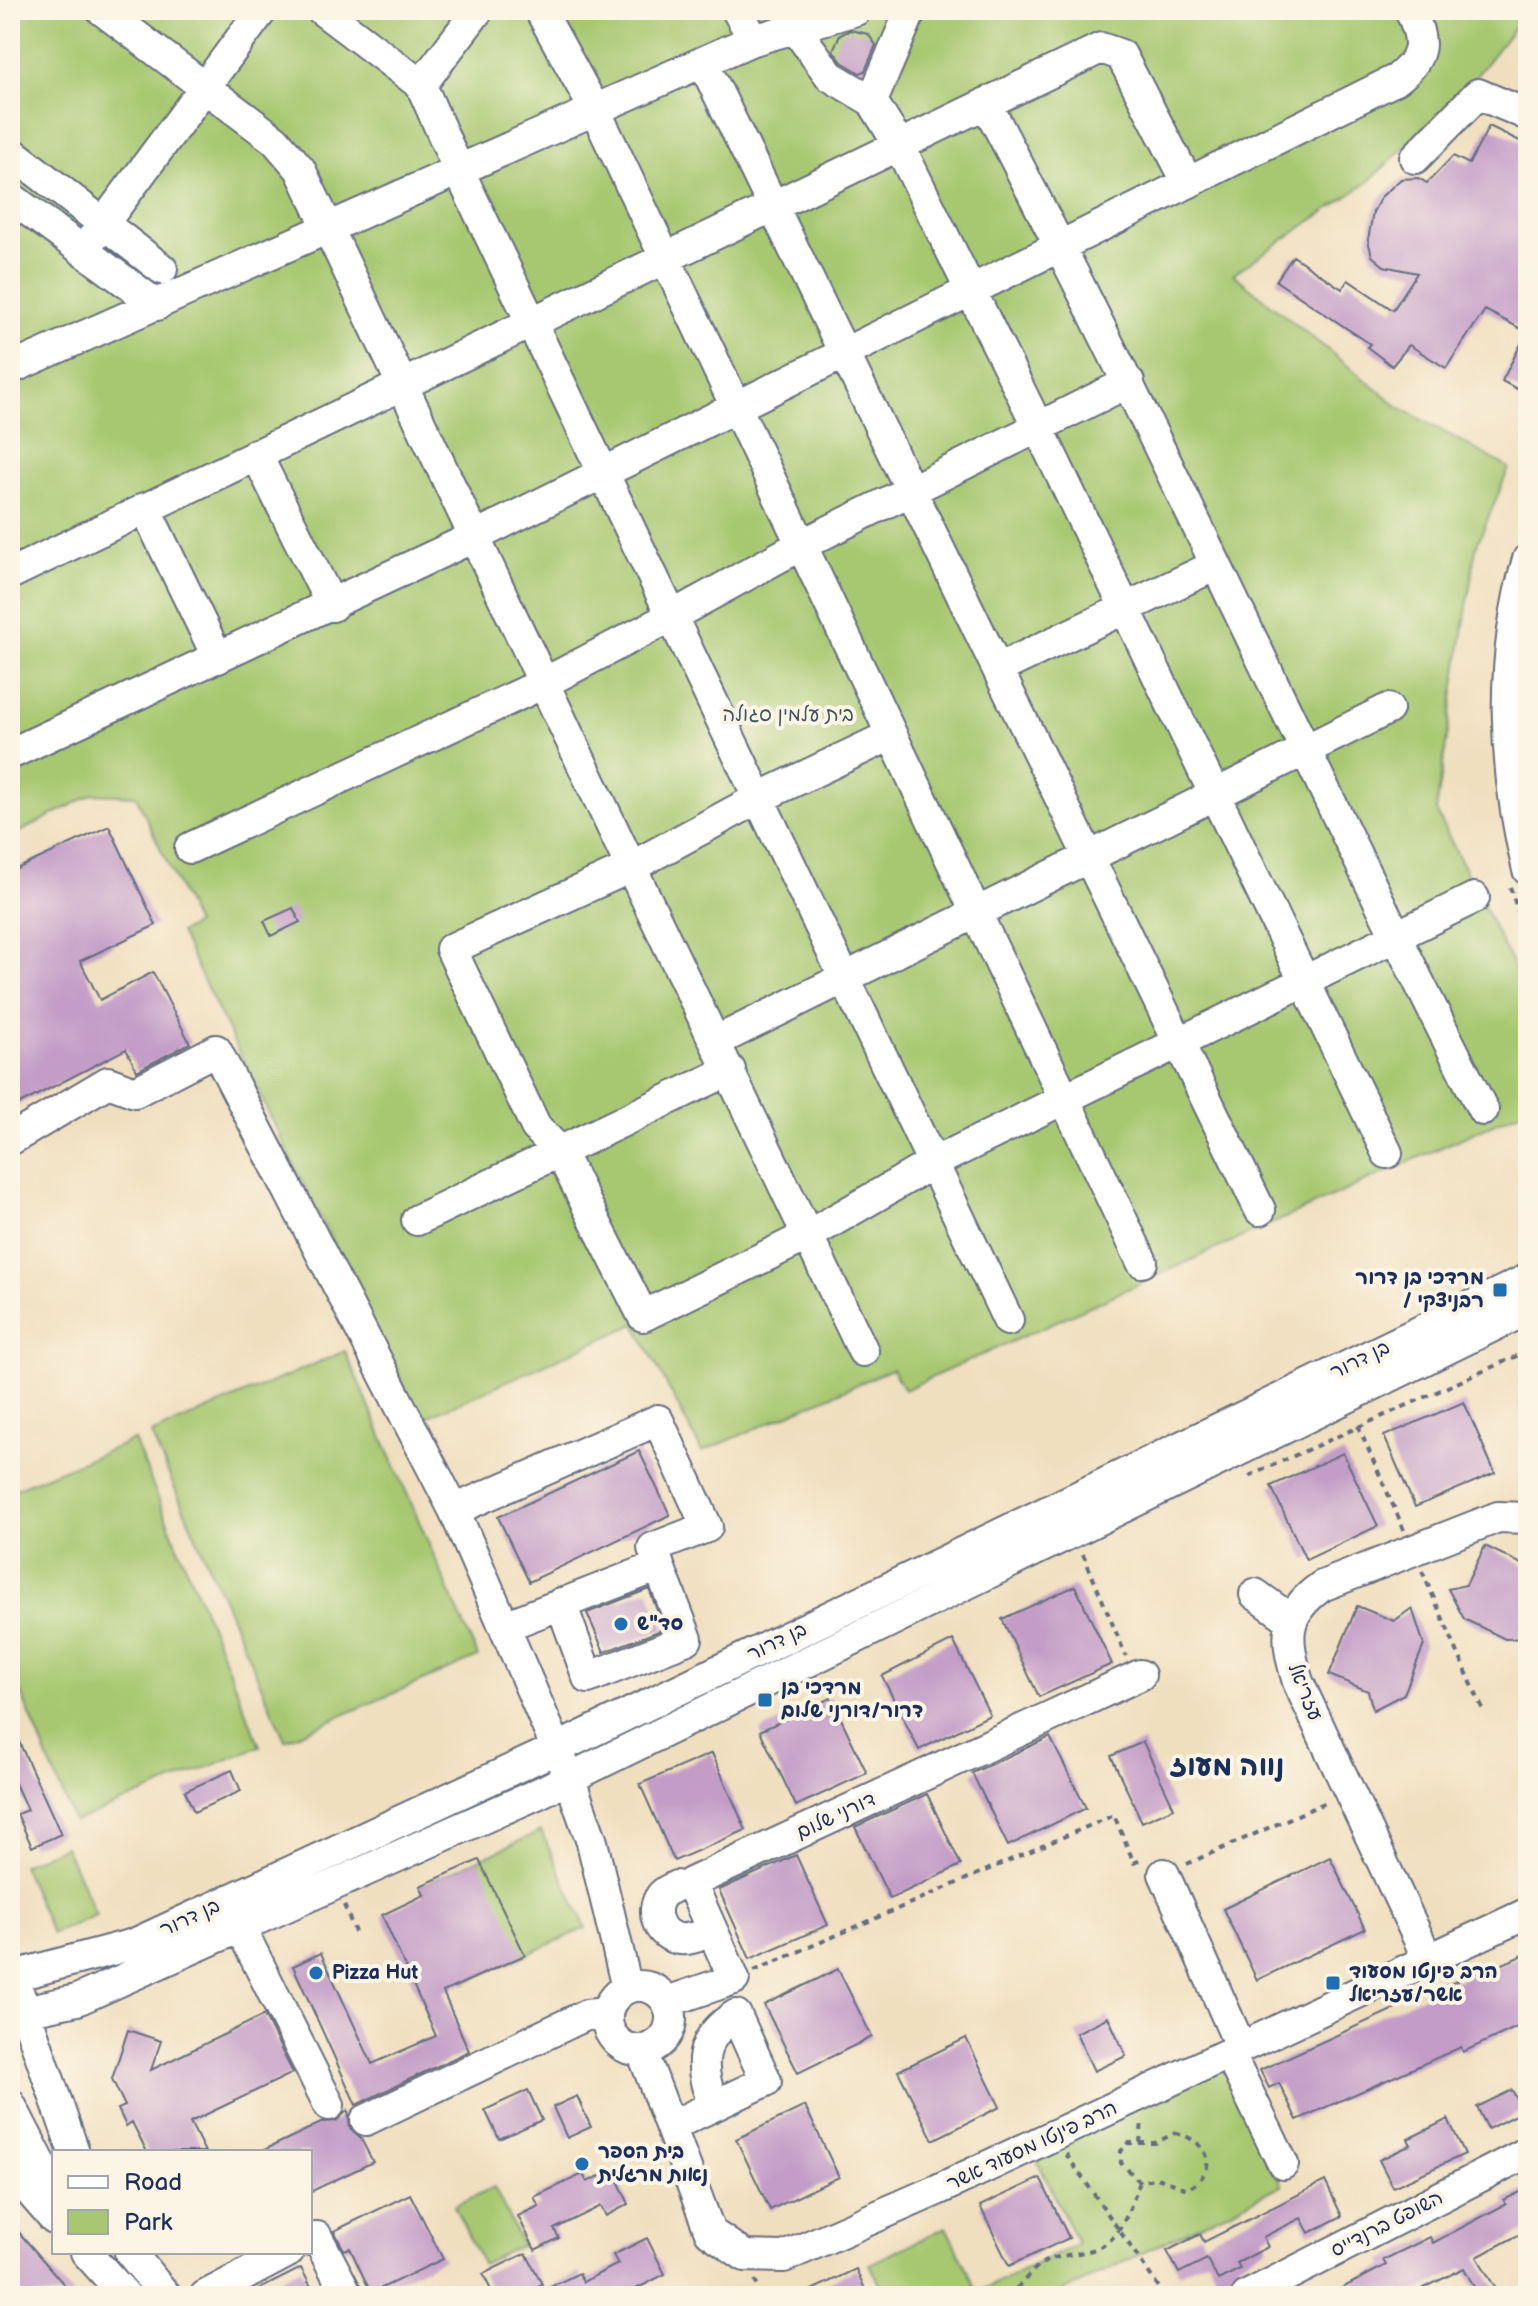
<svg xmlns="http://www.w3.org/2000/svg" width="1538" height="2306" font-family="'Balsamiq Sans','Playpen Sans Hebrew',sans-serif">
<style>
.green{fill:#a7c871;stroke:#617c68;stroke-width:2}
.building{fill:#c39dc7}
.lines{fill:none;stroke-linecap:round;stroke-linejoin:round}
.minor-casing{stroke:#666d80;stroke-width:34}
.path{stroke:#666d80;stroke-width:4;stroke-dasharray:6 6;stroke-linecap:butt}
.minor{stroke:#fff;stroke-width:30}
.poi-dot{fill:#1f6fb2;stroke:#fcf5e5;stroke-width:3}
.labels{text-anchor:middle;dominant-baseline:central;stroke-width:8;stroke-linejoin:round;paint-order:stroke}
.park-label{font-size:20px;fill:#3e5563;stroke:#fcf5e5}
.poi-label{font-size:20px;font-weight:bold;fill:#1b2f5e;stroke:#fcf5e5;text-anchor:start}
.street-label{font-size:20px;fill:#1b2f5e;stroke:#fcf5e5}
.district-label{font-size:28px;font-weight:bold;fill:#1b2f5e;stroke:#fcf5e5}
</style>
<rect width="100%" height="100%" fill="#fcf5e5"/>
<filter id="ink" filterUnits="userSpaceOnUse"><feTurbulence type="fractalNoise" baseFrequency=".0125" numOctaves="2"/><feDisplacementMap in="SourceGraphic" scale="16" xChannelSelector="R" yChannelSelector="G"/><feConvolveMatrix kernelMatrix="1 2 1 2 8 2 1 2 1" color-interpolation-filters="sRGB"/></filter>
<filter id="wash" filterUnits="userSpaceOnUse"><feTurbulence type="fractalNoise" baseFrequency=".006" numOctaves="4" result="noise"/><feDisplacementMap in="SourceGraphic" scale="32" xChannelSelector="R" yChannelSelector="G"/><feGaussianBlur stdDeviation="1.8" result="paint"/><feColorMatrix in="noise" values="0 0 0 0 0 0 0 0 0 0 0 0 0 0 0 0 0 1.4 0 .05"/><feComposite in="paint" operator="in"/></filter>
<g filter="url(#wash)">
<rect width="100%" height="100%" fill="#f0dfbf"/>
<path class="green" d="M10 10H1528L1469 85 1367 183 1233 274 1399 407 1509 468 1476 547 1436 811 1528 996V1108L904 1390 892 1369 702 1452 635 1324 420 1420 180 933 196 924 136 796 93 794 10 837Z
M345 1351 478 1657 285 1740 151 1434Z
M134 1440 260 1746 74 1822 10 1666V1491Z
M541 1831 586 1928 464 1983 420 1886Z
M65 1846 96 1915 52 1934 22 1865Z
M1221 2063 1282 2185 1054 2296H886L870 2264 946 2227 978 2292 1078 2244 1034 2154Z
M494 2187 522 2245 482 2264 454 2206Z"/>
<g id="blocks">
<path class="building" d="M850 30 868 34 876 45 865 71 860 73 842 62 833 50 840 35Z
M1489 126 1528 145V395L1502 381 1527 332 1485 310 1446 368 1409 345 1392 366 1367 347 1370 344 1276 281 1293 256 1342 289 1348 280 1393 310 1417 273 1384 266 1372 256 1368 240 1373 212 1381 197 1401 179 1418 178 1427 183 1453 156 1469 164Z
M109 826 156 925 80 961 100 1000 153 972 190 1043 137 1071 126 1049 10 1109V872Z
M293 908 300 922 271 936 264 921Z
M1464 1402 1495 1473 1415 1507 1384 1436Z
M639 1451 670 1515 529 1582 498 1517Z
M1343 1453 1378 1526 1306 1560 1271 1486Z
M1485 1546 1528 1567V1638L1505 1639 1464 1619 1448 1589 1466 1585Z
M1075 1586 1112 1664 1039 1697 1002 1619Z
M649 1589 664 1629 604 1652 587 1613Z
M1357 1606 1394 1621 1412 1608 1424 1645 1404 1694 1373 1710 1368 1691 1329 1675Z
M953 1640 990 1715 919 1750 882 1676Z
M831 1698 867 1773 796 1806 760 1731Z
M10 1722 61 1834 32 1847 17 1814 27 1810 10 1772Z
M1050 1737 1086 1808 1008 1846 972 1773Z
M1143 1742 1174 1808 1142 1822 1111 1756Z
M712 1753 746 1830 674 1861 640 1784Z
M232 1770 241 1791 194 1812 185 1791Z
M927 1794 961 1865 890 1899 855 1827Z
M796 1855 828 1925 750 1959 719 1890Z
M1330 1857 1365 1929 1257 1980 1223 1909Z
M479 1860 525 1955 443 1992 469 2051 356 2105 293 1966 321 1953 372 2064 436 2036 382 1915 424 1895 420 1886Z
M1528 1953V2022L1463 2052 1461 2047 1297 2120 1279 2083 1269 2088 1260 2070 1414 2000 1495 1964 1496 1967Z
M838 1969 872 2037 798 2073 764 2005Z
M264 2015 293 2073 190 2122 205 2152H147L132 2122 126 2126 118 2109 125 2106 112 2079 128 2030 161 2041 151 2070Z
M1108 2017 1126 2056 1094 2071 1076 2033Z
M966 2038 1000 2107 933 2140 898 2071Z
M528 2090 542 2120 499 2139 485 2110Z
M1512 2090 1523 2111 1488 2129 1477 2107Z
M577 2096 591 2127 567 2138 553 2107Z
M805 2106 839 2177 770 2210 736 2139Z
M348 2110 350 2128 360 2137 373 2162 310 2192V2152H260L323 2122 336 2121Z
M1448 2119 1465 2154 1393 2187 1379 2160 1411 2145 1408 2139Z
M613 2170 629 2204 606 2216 601 2206 554 2229 559 2238 535 2250 518 2216 539 2206 534 2197 583 2174 587 2182Z
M1040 2178 1069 2238 1009 2266 980 2206Z
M1325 2181 1342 2216 1309 2233 1301 2218 1263 2237 1268 2247 1237 2263 1240 2269 1218 2280 1207 2259 1179 2273 1167 2251 1200 2234 1204 2242Z
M1528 2188V2230L1477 2257 1500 2296H1479L1464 2268 1408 2296H1327L1386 2265 1383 2260 1430 2237 1433 2243 1506 2204 1504 2200Z
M410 2194 443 2259 371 2293 350 2248 344 2250 334 2231Z
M10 2222 74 2296H10Z
M647 2238 665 2274 632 2291 635 2296H532L579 2273 583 2282 618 2264 613 2255Z
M526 2253 542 2284 518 2296H494L483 2274Z
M301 2268 316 2296H246Z
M856 2269 868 2296H799Z"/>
</g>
</g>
<g filter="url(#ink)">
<use href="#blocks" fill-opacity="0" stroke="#666d80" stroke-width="2"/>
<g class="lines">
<g class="minor-casing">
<path id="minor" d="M102 10 275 140 300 169 631 867 863 1351
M322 10 421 85 459 171 1008 1320
M540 10 595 110 1142 1262
M737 10 754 40
M795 28 830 76 872 101 899 145 1038 427 1387 1153
M703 62 1260 1210
M421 85 478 10
M872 101 911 10
M986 103C1160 435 1313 777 1483 1110
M10 151 162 269
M1415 158 1478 94 1528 115
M10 197 157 305
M83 251 262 10
M10 369 750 41 856 10
M256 454 332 606
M145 508 218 658
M1528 559C1499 660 1503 768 1528 870
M10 574 1101 48 1121 55 1188 183
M998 669 1216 565
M891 735 759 798 631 867 451 949 536 1127 560 1152 643 1316 807 1236 933 1163 1474 898
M10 754 476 536 1397 79C1425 57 1425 41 1410 10
M190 848 544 683 672 616 801 545 1129 382
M717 1041 1388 709
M10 1140 108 1082 135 1092 216 1050 454 1510
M417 1220 730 1070
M1255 1594 1291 1620
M505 1626 659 1566 687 1639 588 1678 561 1603
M1164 1874 1241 2048
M676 1886C671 1889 664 1891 661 1896 650 1911 658 1933 675 1938 688 1942 701 1935 712 1930
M240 1927 329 2105
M1428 1959 1298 1682C1285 1639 1282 1614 1322 1586L1498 1517 1528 1518
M10 1977 134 1944 558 1748 1528 1279
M607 2018a32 32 0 1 1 64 0a32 32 0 1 1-64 0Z
M627 1988 592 1842 569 1777 454 1510 658 1420 707 1527 653 1548 659 1566
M19 1994 74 2152
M667 2002 734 1979 691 1883 1140 1675
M10 2014 77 2000 539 1793 1528 1309
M642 2051 710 2232 745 2256 784 2257 937 2190 1528 1913
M1229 2053 1283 2164
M10 2104 54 2189
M366 2120 586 2015 606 2013
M671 2126 766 2081 736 2015C699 2038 697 2067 714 2105
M10 2162 27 2188 54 2219
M310 2240 317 2237 348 2296
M86 2252 126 2296
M130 2252 166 2296
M205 2296 288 2252
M1247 2296 1528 2152"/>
</g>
<path class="path" d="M1510 887 1528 941
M1358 1426 1404 1530
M1249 1476 1528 1351
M1083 1554 1126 1656
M1422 1571 1483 1710
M1187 1864 1329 1801
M344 1905 355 1932
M754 1971 1114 1815 1134 1863 1144 1858
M1175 2133C1210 2141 1221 2170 1187 2189L1157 2178 1140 2182 1121 2163V2151L1129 2143H1155Z
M1140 2143 1142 2121
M1066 2154 1165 2296
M755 2280 761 2296
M1007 2296C1022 2287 1031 2267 1049 2260 1062 2255 1078 2254 1092 2250 1122 2242 1129 2208 1140 2182"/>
<use href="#minor" class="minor"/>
</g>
</g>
<g class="poi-dot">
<rect x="1492" y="1282" width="16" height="16" rx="4"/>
<circle cx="621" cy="1624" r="8"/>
<rect x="757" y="1692" width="16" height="16" rx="4"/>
<circle cx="316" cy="1973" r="8"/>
<rect x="1325" y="1975" width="16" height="16" rx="4"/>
<circle cx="582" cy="2164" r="8"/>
</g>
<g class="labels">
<g class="park-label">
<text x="788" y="715">בית עלמין סגולה</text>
</g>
<g class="poi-label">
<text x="1484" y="1278" text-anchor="end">מרדכי בן דרור<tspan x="1484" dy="23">/ רבניצקי</tspan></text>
<text x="637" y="1624">סד"ש</text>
<text x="781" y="1688">מרדכי בן<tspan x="781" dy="23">דרור/דורני שלום</tspan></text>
<text x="1349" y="1972">הרב פינטו מסעוד<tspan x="1349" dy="23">אשר/עזריאל</tspan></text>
<text x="332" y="1973">Pizza Hut</text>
<text x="598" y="2152">בית הספר<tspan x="598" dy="23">נאות מרגלית</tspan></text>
</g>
<g class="street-label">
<text transform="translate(1360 1360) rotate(-26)">בן דרור</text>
<text transform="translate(777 1642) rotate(-26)">בן דרור</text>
<text transform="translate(1305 1692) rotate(68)">עזריאל</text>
<text transform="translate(836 1816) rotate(-25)">דורני שלום</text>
<text transform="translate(190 1918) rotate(-25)">בן דרור</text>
<text transform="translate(1032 2146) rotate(-25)">הרב פינטו מסעוד אשר</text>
<text transform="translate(1387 2224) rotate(-27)">השופט ברנדייס</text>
</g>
<g class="district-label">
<text x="1227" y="1766">נווה מעוז</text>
</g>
</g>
<rect width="1538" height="2306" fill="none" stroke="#fcf5e5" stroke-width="40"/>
<rect x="52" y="2150" width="260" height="104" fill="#fcf5e5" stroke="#a2a6af" stroke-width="2"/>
<rect x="68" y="2176" width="40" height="12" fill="#ffffff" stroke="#a2a6af" stroke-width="2"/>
<text x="124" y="2190" font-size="24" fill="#1b2f5e">Road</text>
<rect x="68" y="2210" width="40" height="24" fill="#a7c871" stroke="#a2a6af" stroke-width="2"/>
<text x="124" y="2230" font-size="24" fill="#1b2f5e">Park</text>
</svg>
